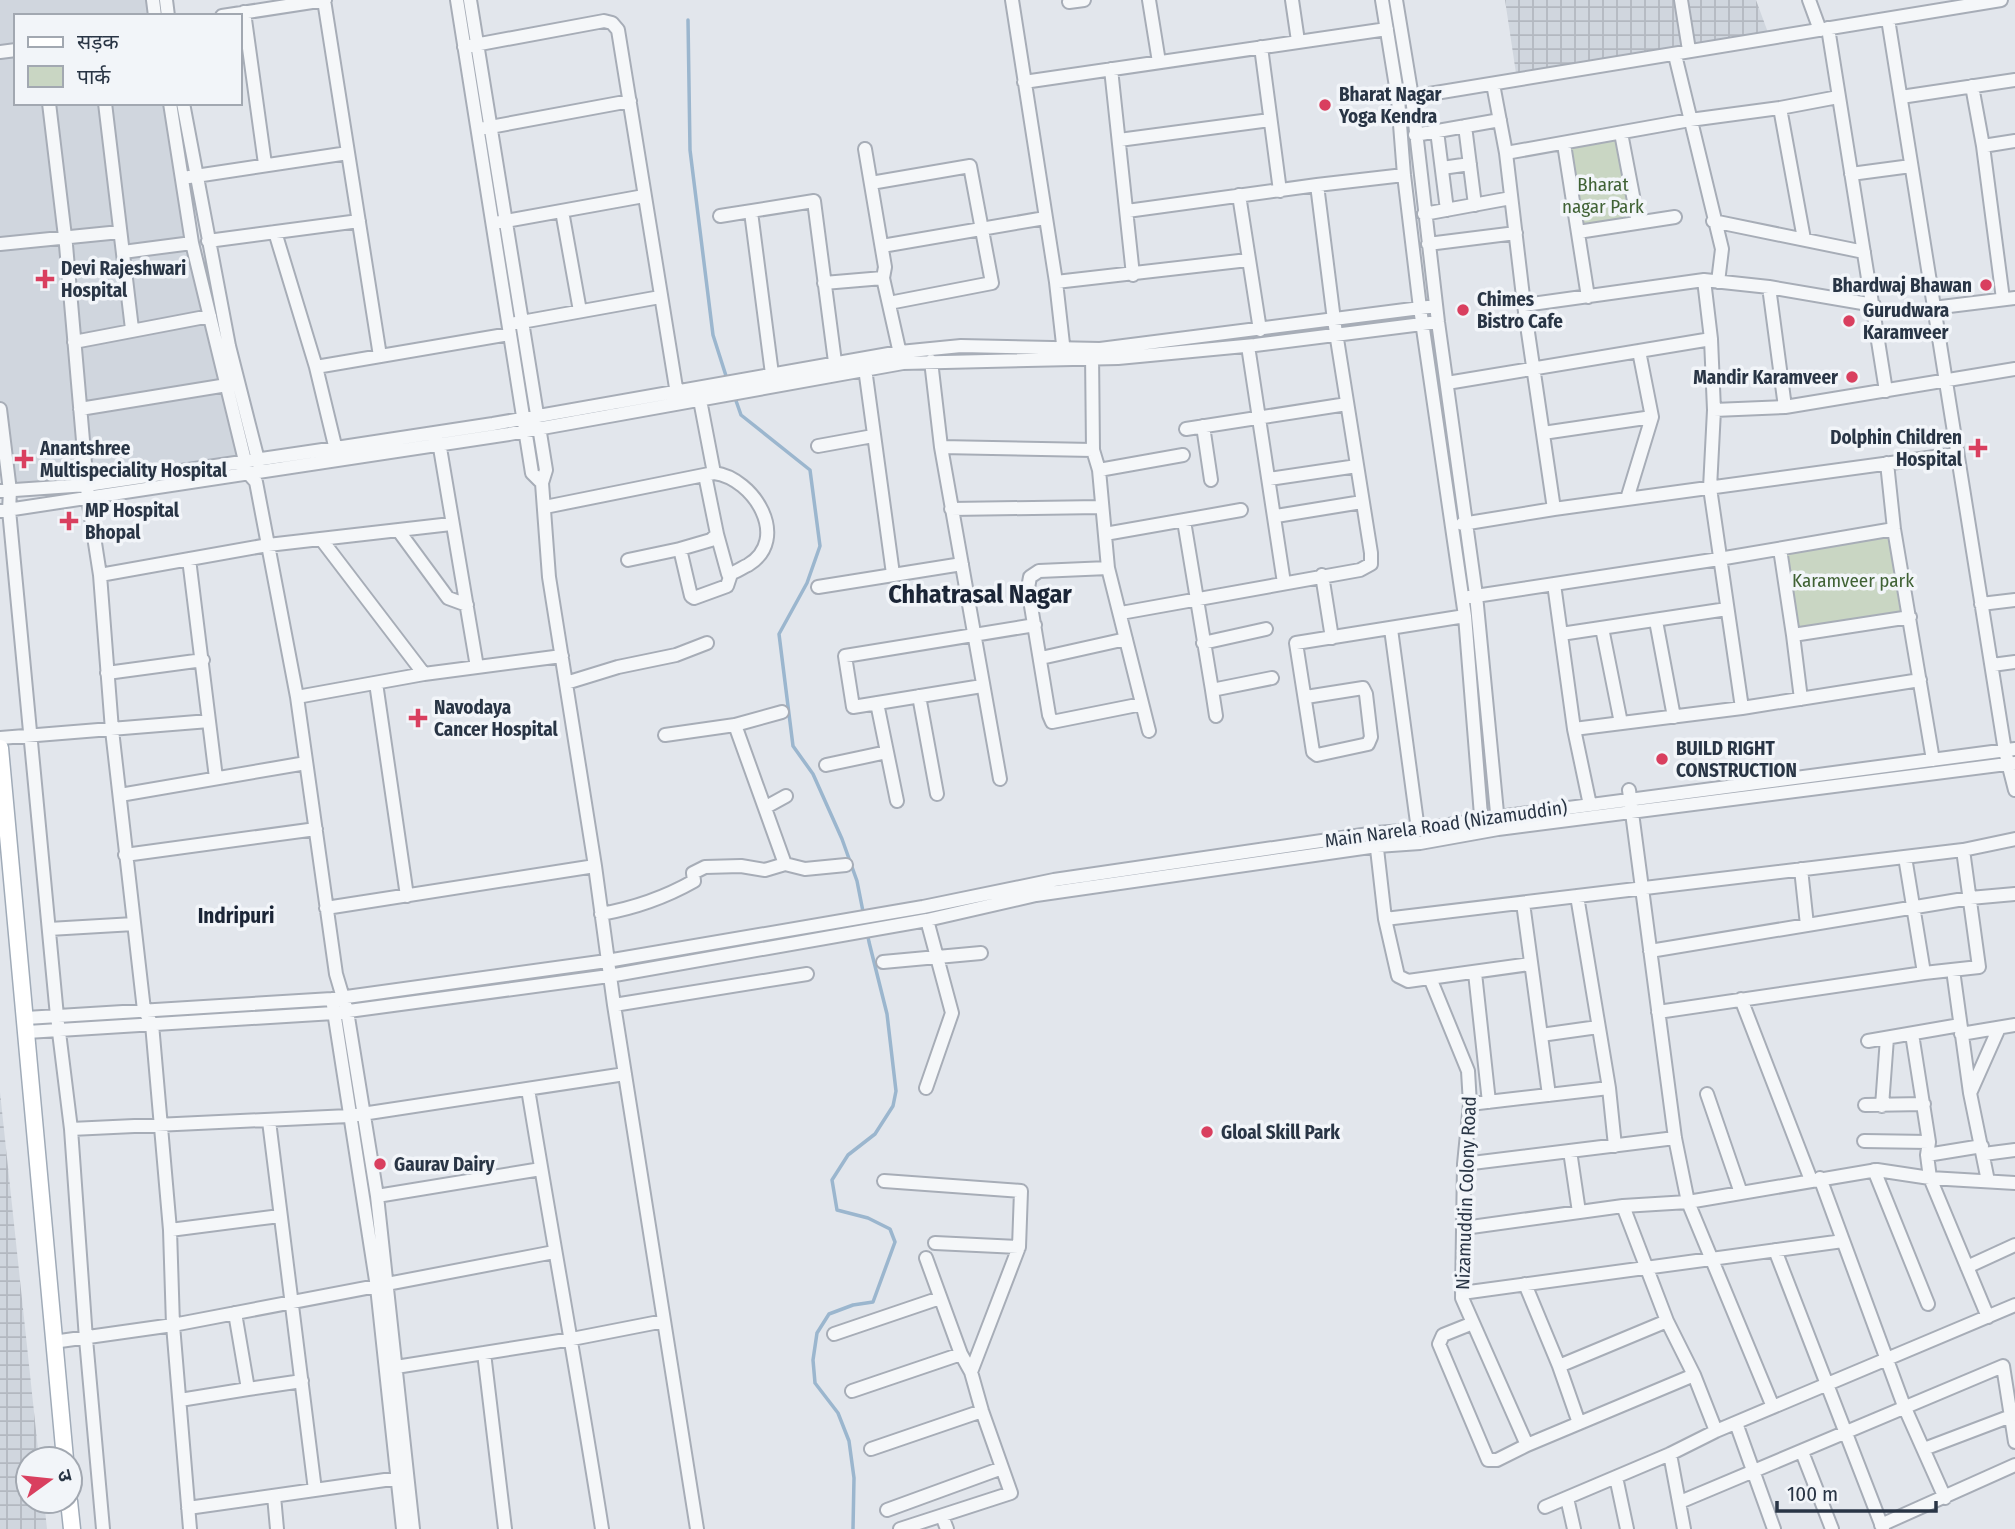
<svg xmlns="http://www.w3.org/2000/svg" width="2015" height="1529" font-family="'Fira Sans Condensed','Noto Sans Devanagari',sans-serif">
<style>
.built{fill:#d0d6de}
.industrial{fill:url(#industrial-grid)}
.park{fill:#c9d6c3}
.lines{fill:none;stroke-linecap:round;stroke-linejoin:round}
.stream{stroke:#9bb6ce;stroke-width:3.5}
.minor-casing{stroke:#a7adb7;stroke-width:16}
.major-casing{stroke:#a0abb8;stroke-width:19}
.minor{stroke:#f5f7f9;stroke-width:12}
.major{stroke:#fff;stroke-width:16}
.poi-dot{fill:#d93f5f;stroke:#f2f5f9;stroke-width:2.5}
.labels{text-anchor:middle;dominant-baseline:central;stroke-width:7;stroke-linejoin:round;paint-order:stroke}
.poi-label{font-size:19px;font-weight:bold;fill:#293545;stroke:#f2f5f9;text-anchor:start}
.park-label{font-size:19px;fill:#406235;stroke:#f2f5f9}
.street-label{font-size:19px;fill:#293545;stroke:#f2f5f9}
.neighbourhood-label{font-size:21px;font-weight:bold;fill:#1b2536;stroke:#f2f5f9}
.district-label{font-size:26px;font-weight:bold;fill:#1b2536;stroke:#f2f5f9}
</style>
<defs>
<pattern id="industrial-grid" width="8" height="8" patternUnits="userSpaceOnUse" patternTransform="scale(1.75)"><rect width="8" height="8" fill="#d0d6de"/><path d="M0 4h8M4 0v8" fill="none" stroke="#b3b8c0"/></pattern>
</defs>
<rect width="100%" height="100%" fill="#e2e6ec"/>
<path class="built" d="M0 0H153L155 16H16V103H170L192 243 239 463 10 491 0 409Z"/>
<path class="industrial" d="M1505 0H1756L1770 38 1517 80Z
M0 1092 39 1459H28V1501H44L47 1529H0Z"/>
<path class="park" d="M1617 138 1634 218 1582 227 1569 147Z
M1892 533 1905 613 1796 629 1784 551Z"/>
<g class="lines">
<path class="stream" d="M688 20 690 150 713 335 727 379
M734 395 741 415 810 470 820 546 807 583 779 634 793 746 813 774 842 839 857 881 869 942 887 1014 896 1091 893 1106 875 1134 848 1155 832 1180 837 1210 868 1218 890 1229 895 1242 873 1302 853 1305 829 1314 817 1333 813 1360 815 1383 838 1413 849 1441 854 1478 853 1529"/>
<g class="minor-casing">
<path id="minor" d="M153 0 155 16
M166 0 168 16
M324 0 380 356
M457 0 532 473 542 483
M470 0 546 470 542 483 549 577 595 866 614 1005 697 1529
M1012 0 1056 282 1064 353
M1149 0 1159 62
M1292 0 1298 41
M1382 0 1398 99 1404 175 1420 308 1465 616 1482 828
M1396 0 1412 97 1438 322 1476 595 1498 823
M1681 0 1689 50
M1809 0 1820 30
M1069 2 1084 0
M244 12 265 164
M222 16 325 0
M1888 19 2005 751 2015 790
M1828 28 1886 391
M464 47 604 21 612 23 618 30 678 400
M1261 47 1280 191
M0 52 16 50
M1675 55 1722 249 1718 282
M1111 69 1133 275
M1024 82 1387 29
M1493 84 1506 153 1524 305 1554 509
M1972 86 1983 146 2003 299
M1901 97 2015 80
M1405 98 2001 0
M49 103 66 245 88 498 100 575 112 730 144 1010 152 1024 170 1230 173 1325 190 1529
M105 103 132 329
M170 103 192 243 248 473 256 482 297 697 336 974 347 1011 377 1196 413 1529
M183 103 229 346 260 468
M1780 108 1804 239
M1465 126 1475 205
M485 128 630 101
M1437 131 1447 210
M1621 133 1638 222
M1415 135 1500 120
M1119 140 1270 120
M1564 144 1588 297
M1983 146 2015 141
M865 149 885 267 883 278 901 358
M1506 153 1690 120 1780 108 1838 97
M1442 168 1470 164
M1851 174 1911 166
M189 177 348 153
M871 183 970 166 992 283 889 303
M1239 195 1260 330
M562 211 580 311
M1127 211 1317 185 1404 175
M751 212 772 374
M1424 214 1511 198
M720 216 814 201 835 362
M1713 221 1864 252
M500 222 644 196
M275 232 316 367 337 454
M1578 232 1675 217
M208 241 359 221
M0 244 120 232
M1428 244 1516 233
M882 246 1045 218
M123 252 192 243
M1704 280 1711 339 1714 410 1710 488 1742 708
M1056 282 1248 260
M824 283 883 278
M1769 287 1785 407
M1524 305 1704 280 1769 287 1874 305
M1933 308 2015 298
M516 323 660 297
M74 342 210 316
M1248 346 1284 583
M1092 353 1093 450 1099 470 1108 568 1149 731
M864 361 893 574
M931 361 941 447 1000 779
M316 367 510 334
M1447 383 1711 339
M700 400 714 473
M0 409 10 491 9 510 57 1016 71 1129 86 1339 103 1529
M80 409 227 385
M1714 410 1785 407 2015 369
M1203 426 1211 480
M1186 429 1347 404
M1543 433 1652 417
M438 436 477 667
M818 446 873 436
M941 447 1093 450
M1887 463 1894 529 1933 760
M1099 470 1183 455
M1269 479 1357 466
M0 491 87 485 336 448 493 424 900 352 961 346 1100 349 1436 306
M1627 499 1652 417 1639 351
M545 507 714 473C754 478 791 539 748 565 741 568 736 573 728 574L717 534
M951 509 1101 507
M0 511 509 434 903 363 1118 358 1255 345 1438 322
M1276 516 1362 502
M1184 521 1212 690 1272 678
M1462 524 1554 509 1957 454
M398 530 448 598 467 605
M1105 534 1241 510
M321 539 424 674
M680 549 711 540 717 534 705 475
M1780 549 1793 635 1910 617
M189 559 216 778
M628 560 680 549 691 596 694 598 727 586 731 574
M1108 568 1039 571 1030 577 1028 588 1049 715 1052 722 1142 704
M100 575 268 545 451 524
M1322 575 1332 638
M1554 584 1574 729 1590 805
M818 587 962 564
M1469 597 1719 559 1894 529
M1981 604 2015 600
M1121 613 1360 570 1371 564V553L1334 320 1317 185
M1656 621 1674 717
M1602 628 1621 723
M1391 629 1418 830
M1561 634 1727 609
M1793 635 1801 699
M1203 643 1266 629
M1041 658 1126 639
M1992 665 2015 662
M107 673 203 660
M376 683 407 896
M566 683 618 667 676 655 707 643
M982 686 853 707 845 656 1035 625
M1212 690 1216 716
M919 696 937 794
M297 697 424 674 562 656
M1306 697 1363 688 1366 694 1371 737 1368 744 1317 755 1313 752 1296 643 1465 616
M877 703 897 801
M735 725 785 864
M1574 729 1742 708 1920 680
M665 735 735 725 782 712
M0 738 209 721
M826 765 887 752
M1629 790 1675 1138 1688 1202 1773 1407
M120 795 306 763
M766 807 786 796
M1376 840 1385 919 1398 976 1408 981 1530 964
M1963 850 2015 839
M125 855 316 829
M1905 857 1924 973
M1801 869 1807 925
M1577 896 1609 1088 1615 1146
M1523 903 1549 1095
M326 908 595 866
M601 914C635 908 664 898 694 881L693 873 705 867 741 866 765 870 785 864 805 869 846 865
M1385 919 1963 850 1979 967 1924 973 1658 1012
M49 929 134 924
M1650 951 1970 898 2015 894
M883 962 981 953
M1953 970 1970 1093 1988 1181
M1475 973 1489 1102
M1430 978 1468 1071 1470 1104 1464 1164 1462 1298 1527 1445
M1741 999 1811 1180
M333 1005 377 1287 403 1529
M614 1005 807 974
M26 1018 332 999 607 961 923 907 1054 880 1376 833 1418 830 1499 817 2015 749
M27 1032 334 1013 609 976 927 920 1036 895 1377 846 1420 843 1498 829 2015 763
M1912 1034 1929 1142 1927 1155 1930 1178 1988 1317
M1961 1034 2015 1025
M1541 1035 1598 1027
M1868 1041 1960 1025
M926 1088 952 1013 927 920
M528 1089C552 1236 579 1382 602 1529
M1971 1091 1999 1028
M1707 1094 1741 1193
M1470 1104 1609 1088
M1865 1105 1924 1104
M1882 1106 1887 1038
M269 1121 315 1490
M71 1129 349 1116 625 1074
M1864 1141 1929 1142
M1570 1151 1579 1212
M1984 1154 2015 1150
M1927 1155 1982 1146
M1464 1164 1675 1138
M1874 1170 1928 1304
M1820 1178 1904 1406 1945 1498
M884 1181 1021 1191 1019 1247 971 1372
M377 1196 541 1169
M1623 1206 1667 1321 1694 1375 1716 1431
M1464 1228 1623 1206 1688 1202 1877 1170 1930 1178 2015 1183
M170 1230 280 1216
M935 1243 1019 1247
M1775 1250 1883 1529
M1967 1267 2015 1245
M1525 1284 1559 1366 1579 1423
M1462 1293 1843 1241
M1473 1323 1443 1335 1439 1344 1488 1460H1497L1527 1445 1694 1375
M834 1334 940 1298
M53 1342 173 1325 554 1252
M484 1353 505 1529
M1559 1366 1667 1321
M396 1367 572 1339 664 1321
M248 1389 302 1381
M852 1391 961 1354
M180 1400 248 1389 235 1313
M1736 1423 1774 1529
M871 1449 982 1411
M1924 1449 2011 1416
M1802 1452 1832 1529
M1670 1454 1684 1529
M1616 1477 1627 1529
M274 1496 277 1529
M1567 1498 1574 1529
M1680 1502 2003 1366 2015 1442
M1545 1507 1670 1454 1716 1431 2015 1305
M188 1508 406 1477
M887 1510 1002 1468
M942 1516 947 1529
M1881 1525 2015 1465
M900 1529 1011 1493 982 1411 971 1372 961 1354 926 1258"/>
</g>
<g class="major-casing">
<path id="major" d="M0 748 65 1459
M69 1501 72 1529"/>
</g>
<use href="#minor" class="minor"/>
<use href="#major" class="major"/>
</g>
<g class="poi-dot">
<circle cx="1325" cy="105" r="7"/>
<path d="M41.5 268.5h7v7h7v7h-7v7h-7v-7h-7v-7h7z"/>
<circle cx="1986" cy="285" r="7"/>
<circle cx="1463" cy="310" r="7"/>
<circle cx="1849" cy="321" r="7"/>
<circle cx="1852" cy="377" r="7"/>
<path d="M1974.5 437.5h7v7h7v7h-7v7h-7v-7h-7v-7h7z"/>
<path d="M20.5 448.5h7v7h7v7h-7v7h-7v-7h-7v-7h7z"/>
<path d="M65.5 510.5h7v7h7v7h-7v7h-7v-7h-7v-7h7z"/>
<path d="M414.5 707.5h7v7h7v7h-7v7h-7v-7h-7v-7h7z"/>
<circle cx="1662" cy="759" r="7"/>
<circle cx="1207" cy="1132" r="7"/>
<circle cx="380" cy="1164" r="7"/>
</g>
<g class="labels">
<g class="poi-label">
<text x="1339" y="94">Bharat Nagar<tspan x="1339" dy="22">Yoga Kendra</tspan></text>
<text x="61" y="268">Devi Rajeshwari<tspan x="61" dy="22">Hospital</tspan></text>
<text x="1972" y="285" text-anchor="end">Bhardwaj Bhawan</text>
<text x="1477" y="299">Chimes<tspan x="1477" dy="22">Bistro Cafe</tspan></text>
<text x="1863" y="310">Gurudwara<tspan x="1863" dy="22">Karamveer</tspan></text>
<text x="1838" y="377" text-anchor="end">Mandir Karamveer</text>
<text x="1962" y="437" text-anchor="end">Dolphin Children<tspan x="1962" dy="22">Hospital</tspan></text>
<text x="40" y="448">Anantshree<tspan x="40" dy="22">Multispeciality Hospital</tspan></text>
<text x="85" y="510">MP Hospital<tspan x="85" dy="22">Bhopal</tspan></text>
<text x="434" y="707">Navodaya<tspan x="434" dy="22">Cancer Hospital</tspan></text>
<text x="1676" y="748">BUILD RIGHT<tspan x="1676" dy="22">CONSTRUCTION</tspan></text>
<text x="1221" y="1132">Gloal Skill Park</text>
<text x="394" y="1164">Gaurav Dairy</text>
</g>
<g class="park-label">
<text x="1603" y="184">Bharat<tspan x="1603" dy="22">nagar Park</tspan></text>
<text x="1853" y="580">Karamveer park</text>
</g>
<g class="street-label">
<text transform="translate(1446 824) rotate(-8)">Main Narela Road (Nizamuddin)</text>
<text transform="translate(1466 1193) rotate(-88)">Nizamuddin Colony Road</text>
</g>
<g class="neighbourhood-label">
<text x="236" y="916">Indripuri</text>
</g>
<g class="district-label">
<text x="980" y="594">Chhatrasal Nagar</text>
</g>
</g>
<rect x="14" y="14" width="228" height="91" fill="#f2f5f9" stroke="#a2a8b1" stroke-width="2"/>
<rect x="28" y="37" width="35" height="10" fill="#ffffff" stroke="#a2a8b1" stroke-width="2"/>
<text x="77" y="49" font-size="21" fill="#293545">सड़क</text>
<rect x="28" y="66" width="35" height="21" fill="#c9d6c3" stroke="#a2a8b1" stroke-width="2"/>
<text x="77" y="84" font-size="21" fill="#293545">पार्क</text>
<g transform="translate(49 1480) rotate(75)"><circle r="33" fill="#f2f5f9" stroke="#a2a8b1" stroke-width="2"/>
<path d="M0-5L12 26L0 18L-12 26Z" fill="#d93f5f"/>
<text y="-10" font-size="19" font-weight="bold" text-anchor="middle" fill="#293545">उ</text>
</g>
<path d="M1777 1501v10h159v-10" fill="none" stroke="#293545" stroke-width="3.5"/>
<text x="1787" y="1501" font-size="21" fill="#293545" stroke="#f2f5f9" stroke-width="5" paint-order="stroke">100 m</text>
</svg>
